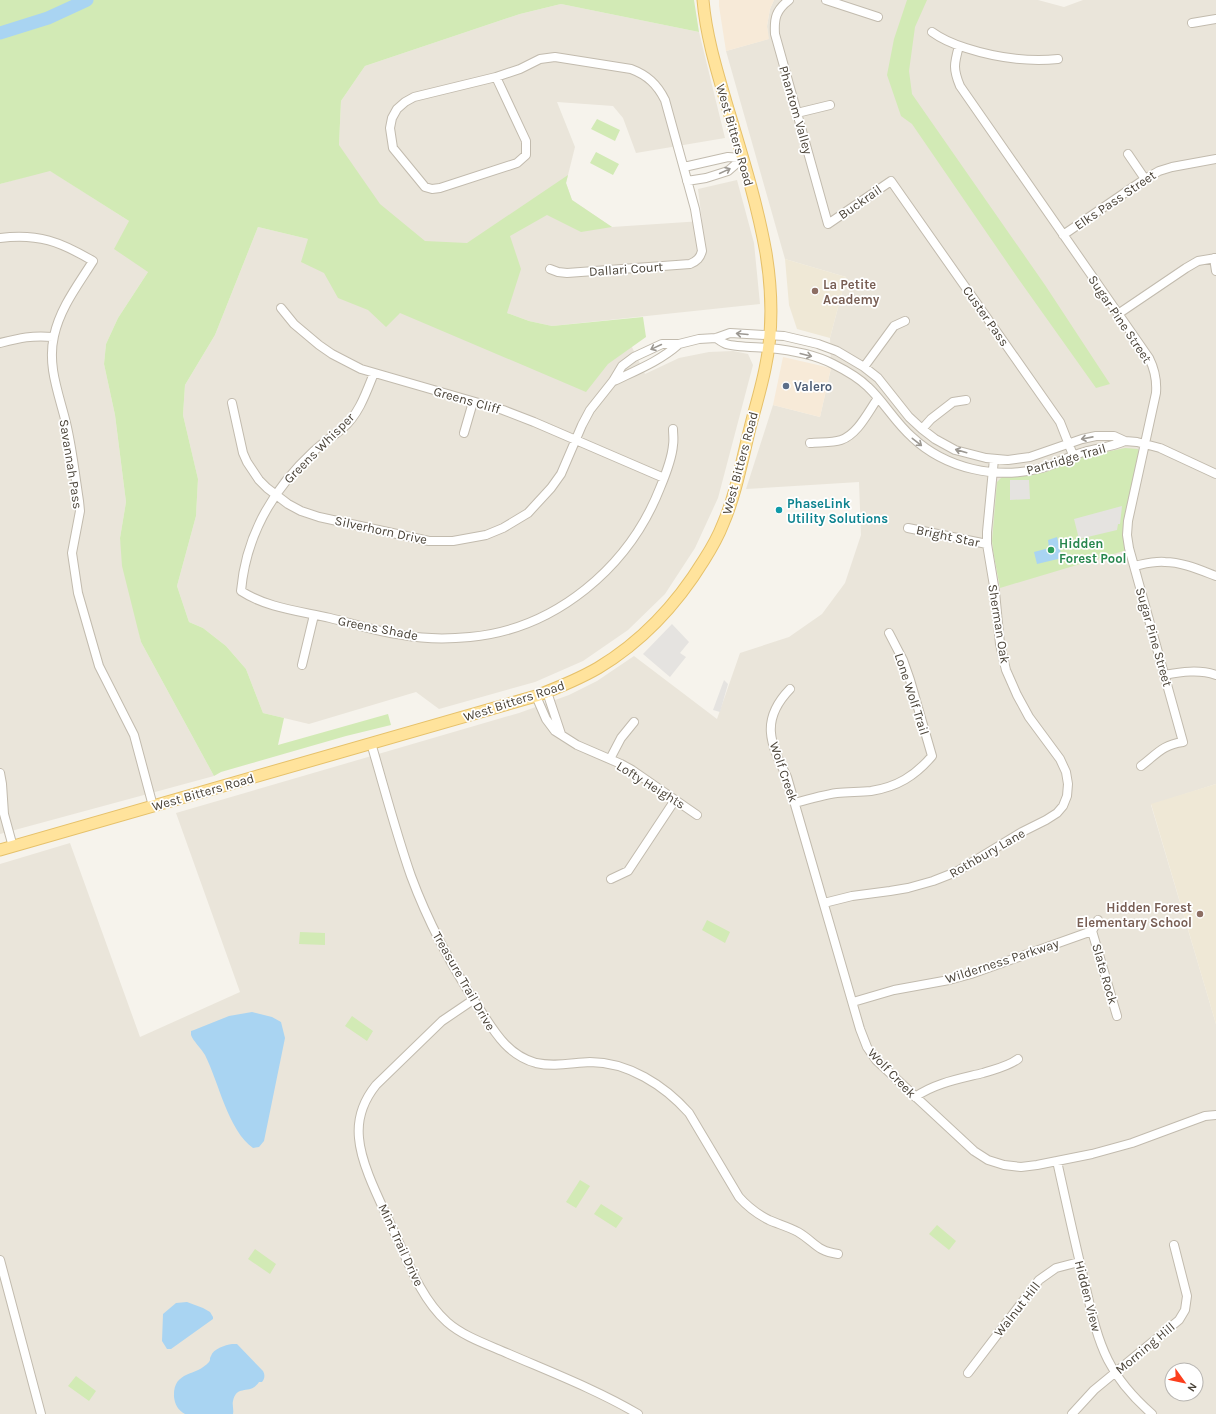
<svg xmlns="http://www.w3.org/2000/svg" width="1216" height="1414" font-family="Karla,sans-serif">
<style>
.residential{fill:#eae5da;fill-rule:evenodd}
.commercial{fill:#f7ead8}
.education{fill:#efe8d6}
.green{fill:#d2eab5}
.parking{fill:#e5e3e0}
.water{fill:#a9d4f2}
.lines{fill:none;stroke-linecap:round;stroke-linejoin:round}
.river{stroke:#a9d4f2;stroke-width:13}
.minor-casing{stroke:#c2bbae;stroke-width:10}
.major-casing{stroke:#e6c16a;stroke-width:13}
.minor{stroke:#fff;stroke-width:8}
.major{stroke:#ffe39c;stroke-width:11}
.oneway{stroke:#9c9892}
.education-dot{fill:#8d6e63;stroke:#fff;stroke-width:1.5}
.service-dot{fill:#5c6f8a;stroke:#fff;stroke-width:1.5}
.culture-dot{fill:#0f9aa8;stroke:#fff;stroke-width:1.5}
.leisure-dot{fill:#2e9e5b;stroke:#fff;stroke-width:1.5}
.labels{text-anchor:middle;dominant-baseline:central;stroke-width:3.5;stroke-linejoin:round;paint-order:stroke}
.street-label{font-size:13px;fill:#4b4439;stroke:#fff}
.education-label{font-size:13px;font-weight:bold;fill:#785e54;stroke:#fff;text-anchor:start}
.service-label{font-size:13px;font-weight:bold;fill:#4e5e75;stroke:#fff;text-anchor:start}
.culture-label{font-size:13px;font-weight:bold;fill:#0d838f;stroke:#fff;text-anchor:start}
.leisure-label{font-size:13px;font-weight:bold;fill:#27864d;stroke:#fff;text-anchor:start}
</style>
<rect width="100%" height="100%" fill="#f6f3ec"/>
<path class="residential" d="M774 0H1038L1064 7 1083 0H1216V784L1151 805 1216 1024V1414H0V864L70 843 140 1037 240 992 176 813 519 713 569 695 597 681 634 656 717 719 740 653 789 637 822 614 845 583 861 535 859 482 746 489 773 405 820 417 831 368 830 338 846 277 785 259 726 51 768 39 767 26 770 9ZM1077 458 1000 588 993 551 992 541 1025 476 1046 472ZM1172 1370H1196V1394H1172Z
M561 4 699 32 725 138 636 153 623 118 613 106 557 102 575 147 566 183 572 200 612 227 702 221 698 189 737 180 754 243 760 304 552 326 529 321 433 286 337 190 341 101 365 66 520 14Z
M49 170 129 221 148 272 118 318 106 344 104 364 115 415 126 502 120 538 141 642 214 776 0 834V184Z
M258 227 308 239 422 304 629 341 645 374 679 358 709 352 733 351 748 354 753 365 718 498 695 548 665 594 628 630 583 661 535 682 439 709 416 692 309 724 263 713 246 669 226 646 203 628 189 622 177 586 196 516 198 479 183 415 185 385 215 335Z"/>
<path class="commercial" d="M719 0H774L770 9 767 26 769 39 726 51 719 6Z
M783 357 831 368 820 417 773 405Z"/>
<path class="education" d="M785 259 846 277 830 338 797 329 789 305Z
M1216 784V1024L1151 804Z"/>
<path class="green" d="M0 0H694L699 32 561 4 520 14 365 66 341 101 339 145 380 204 425 241 467 243 568 175 566 183 572 200 612 227 581 232 547 215 510 236 521 269 507 313 529 321 552 326 643 317 646 337 608 364 586 392 400 313 386 327 368 310 338 298 324 273 301 262 308 239 258 227 215 335 185 385 183 415 198 479 196 516 177 586 189 622 203 628 226 646 246 669 263 713 284 718 278 745 388 714 391 725 346 736 221 772 214 776 141 642 122 566 120 538 126 502 115 415 104 364 106 344 118 318 148 272 114 249 129 221 50 171 0 184Z
M907 0H927L915 27 909 71 912 94 1045 285 1110 384 1096 388 1015 274 912 124 901 116 887 75 894 39Z
M597 119 620 130 615 141 591 129Z
M596 152 619 164 613 175 590 163Z
M1125 448 1138 449 1140 453 1127 550 1000 588 993 551 992 541 997 482 1002 477 1025 476 1046 472 1077 458Z
M707 920 730 932 725 943 702 930Z
M300 932 325 933V945L299 944Z
M352 1016 373 1031 367 1041 345 1026Z
M580 1180 590 1186 576 1208 566 1202Z
M601 1204 623 1218 616 1228 594 1214Z
M937 1225 956 1241 949 1250 929 1234Z
M255 1249 276 1264 270 1274 248 1259Z
M76 1376 96 1391 89 1401 68 1386Z"/>
<path class="parking" d="M1010 480H1029L1030 499 1010 500Z
M1122 506 1120 524H1118L1117 530 1079 539 1074 519Z
M672 624 689 642 680 653 686 657 670 677 643 654Z
M724 680 728 684 720 712 713 710Z"/>
<path class="water" d="M1057 537 1062 558 1037 564 1034 552 1049 548 1048 540Z
M252 1012 272 1017 281 1022 285 1038 264 1141 259 1147 253 1148C228 1130 219 1083 205 1055 201 1048 193 1041 191 1035V1031L194 1030 229 1016Z
M187 1302 203 1308 210 1312 213 1317V1319L171 1349H167L162 1341 163 1314 176 1303Z
M232 1344H237L263 1371C265 1375 265 1378 262 1382H259C250 1396 237 1383 233 1401 232 1405 234 1410 233 1414H185C178 1410 175 1405 174 1397 173 1370 196 1377 209 1362 211 1359 209 1359 211 1356 213 1349 225 1345 232 1344Z"/>
<g class="lines">
<path class="river" d="M0 33 48 18 87 0"/>
<g class="minor-casing">
<path id="minor" d="M789 0C776 10 774 18 775 34L828 224 891 181 1060 422 1073 455
M826 0 878 17
M1192 23 1216 19
M932 32C943 40 953 44 966 48 997 58 1026 62 1058 59
M959 46C954 64 953 69 960 86L1149 358C1155 370 1157 380 1156 393L1128 521 1127 535 1129 548 1183 742C1162 745 1157 754 1141 766
M496 77 520 69 540 59 555 57 631 69C647 75 657 84 665 100L695 209 702 251C700 258 697 261 690 264L567 273 558 272 550 269
M496 77 526 141V155L517 163 440 188 432 189 425 187 393 148 390 128 392 118 397 109 405 102 414 97Z
M797 113 830 105
M1128 154 1145 179
M684 167 728 157 743 158 728 171 706 178 687 181
M1063 235 1145 179 1159 171 1172 167 1216 159
M0 238C38 233 61 242 93 261 78 285 60 308 54 336 47 366 59 394 66 423 72 448 75 475 79 501L80 511 72 553 78 593 99 666 134 735 153 806
M1214 258 1216 271
M281 308 294 324 319 345 332 354 361 369 503 410 534 422 664 478
M1118 314 1186 268 1198 261 1216 258
M716 338C719 340 723 343 726 344 735 347 758 347 768 348 790 350 814 354 833 364 845 370 858 377 868 387 884 402 895 422 912 437 946 469 997 480 1042 468 1056 464 1069 456 1084 452 1098 448 1111 447 1125 441
M0 343C20 338 32 335 53 337
M864 367 894 326 905 321
M374 373C366 393 359 414 343 428 334 436 323 442 314 451 274 488 246 535 241 591 267 608 300 611 330 618 354 624 379 632 403 635 424 639 449 639 470 637 556 629 629 567 660 488 665 476 672 458 673 445 674 440 673 434 673 429
M614 381C637 370 660 361 679 344
M232 403 243 453 247 462 259 480 267 488 288 504 301 511 319 517 429 541H453L486 535 503 528 528 513 551 488 561 474 582 425 590 410 613 381 622 366 634 357 662 344H679L699 339 716 338 730 333 784 336 818 344 837 351 864 367 878 378 909 417 922 429 935 439 955 450 986 458 1008 460 1030 457 1082 439 1096 436H1114L1125 441 1137 442 1160 448 1216 474
M922 429 931 419 953 402 966 400
M464 433 473 402
M810 443C820 442 832 443 841 440 858 434 868 412 878 398
M908 528 987 544
M1134 566C1144 564 1154 561 1165 562 1182 562 1200 570 1216 576
M302 665 314 615
M1164 675C1181 672 1199 669 1216 675
M790 689C760 720 770 743 787 777L860 1029 867 1047 876 1060 974 1151 988 1160 1004 1165 1021 1167 1037 1165 1092 1154 1132 1143 1205 1116 1216 1115
M547 692 561 734
M536 696 546 719 555 731 577 745 621 764 632 770 697 815
M371 743C384 787 396 833 411 876 428 922 452 967 479 1008 494 1031 507 1055 536 1063 554 1067 571 1063 590 1062 628 1062 664 1085 689 1113L739 1197C747 1206 757 1214 769 1220 778 1224 789 1227 798 1232 815 1242 816 1251 838 1254
M610 759 621 738 634 722
M0 773 2 784 4 814 13 847
M795 803C809 799 823 795 837 793 849 792 860 792 871 791 897 787 915 776 932 756L910 680 903 660 889 633
M611 879 628 871 675 800
M824 903 852 896 890 891 908 888 933 881 956 872 1022 832 1046 820 1057 813 1063 806 1067 796 1068 784 1066 772 1060 759 1029 717 1017 695 1006 670 1000 644 995 592 987 544V532L994 459
M1092 931 1117 1016
M473 1000 442 1021 376 1085C364 1100 357 1118 359 1138 361 1164 379 1199 390 1223 406 1256 419 1297 447 1322 464 1337 489 1345 509 1354 553 1373 597 1390 638 1414
M853 1002 894 990 949 980 971 974 1092 931 1098 920
M915 1097C935 1083 959 1079 983 1073 995 1069 1007 1067 1018 1059
M1057 1161C1066 1202 1075 1243 1085 1284 1091 1310 1096 1336 1108 1360 1118 1380 1135 1399 1152 1414
M0 1260 41 1414
M968 1373 1039 1280 1056 1268 1079 1262
M1072 1414 1094 1390 1179 1320 1185 1310 1187 1296 1174 1245"/>
</g>
<g class="major-casing">
<path id="major" d="M0 850 536 696C557 688 579 679 598 668 643 641 677 604 704 560 711 549 718 537 723 524 736 494 742 460 750 428 755 408 761 389 765 369 773 332 772 290 766 253 757 202 741 152 726 102 716 68 706 35 703 0"/>
</g>
<use href="#minor" class="minor"/>
<use href="#major" class="major"/>
</g>
<defs><path id="oneway-shaft" d="M-6 0H5M1.5-3L5.5 0L1.5 3" fill="none" stroke-width="1.6" stroke-linecap="round" stroke-linejoin="round"/></defs>
<g class="oneway">
<use href="#oneway-shaft" transform="translate(725 171) rotate(-25)"/>
<use href="#oneway-shaft" transform="translate(742 334) rotate(-175)"/>
<use href="#oneway-shaft" transform="translate(656 347) rotate(155)"/>
<use href="#oneway-shaft" transform="translate(806 355) rotate(14)"/>
<use href="#oneway-shaft" transform="translate(1087 438) rotate(169)"/>
<use href="#oneway-shaft" transform="translate(917 442) rotate(38)"/>
<use href="#oneway-shaft" transform="translate(961 451) rotate(-164)"/>
</g>
<g class="education-dot">
<circle cx="815" cy="291" r="4"/>
<circle cx="1200" cy="914" r="4"/>
</g>
<circle class="service-dot" cx="786" cy="386" r="4"/>
<circle class="culture-dot" cx="779" cy="510" r="4"/>
<circle class="leisure-dot" cx="1051" cy="550" r="4"/>
<g class="labels">
<g class="street-label">
<text transform="translate(796 110) rotate(74)">Phantom Valley</text>
<text transform="translate(735 135) rotate(74)">West Bitters Road</text>
<text transform="translate(1115 200) rotate(-34)">Elks Pass Street</text>
<text transform="translate(860 202) rotate(-35)">Buckrail</text>
<text transform="translate(626 269) rotate(-4)">Dallari Court</text>
<text transform="translate(986 316) rotate(55)">Custer Pass</text>
<text transform="translate(1120 319) rotate(56)">Sugar Pine Street</text>
<text transform="translate(467 400) rotate(16)">Greens Cliff</text>
<text transform="translate(319 448) rotate(-45)">Greens Whisper</text>
<text transform="translate(1066 459) rotate(-16)">Partridge Trail</text>
<text transform="translate(740 463) rotate(-75)">West Bitters Road</text>
<text transform="translate(71 464) rotate(81)">Savannah Pass</text>
<text transform="translate(381 530) rotate(12)">Silverhorn Drive</text>
<text transform="translate(948 536) rotate(12)">Bright Star</text>
<text transform="translate(999 624) rotate(81)">Sherman Oak</text>
<text transform="translate(378 628) rotate(11)">Greens Shade</text>
<text transform="translate(1154 637) rotate(74)">Sugar Pine Street</text>
<text transform="translate(912 694) rotate(72)">Lone Wolf Trail</text>
<text transform="translate(514 701) rotate(-18)">West Bitters Road</text>
<text transform="translate(784 772) rotate(71)">Wolf Creek</text>
<text transform="translate(651 785) rotate(32)">Lofty Heights</text>
<text transform="translate(203 792) rotate(-16)">West Bitters Road</text>
<text transform="translate(987 853) rotate(-30)">Rothbury Lane</text>
<text transform="translate(1002 961) rotate(-18)">Wilderness Parkway</text>
<text transform="translate(1105 974) rotate(74)">Slate Rock</text>
<text transform="translate(464 981) rotate(60)">Treasure Trail Drive</text>
<text transform="translate(892 1073) rotate(46)">Wolf Creek</text>
<text transform="translate(401 1245) rotate(65)">Mint Trail Drive</text>
<text transform="translate(1088 1296) rotate(76)">Hidden View</text>
<text transform="translate(1017 1309) rotate(-52)">Walnut Hill</text>
<text transform="translate(1145 1348) rotate(-40)">Morning Hill</text>
</g>
<g class="education-label">
<text x="823" y="284">La Petite<tspan x="823" dy="15">Academy</tspan></text>
<text x="1192" y="907" text-anchor="end">Hidden Forest<tspan x="1192" dy="15">Elementary School</tspan></text>
</g>
<g class="service-label">
<text x="794" y="386">Valero</text>
</g>
<g class="culture-label">
<text x="787" y="503">PhaseLink<tspan x="787" dy="15">Utility Solutions</tspan></text>
</g>
<g class="leisure-label">
<text x="1059" y="543">Hidden<tspan x="1059" dy="15">Forest Pool</tspan></text>
</g>
</g>
<g transform="translate(1184 1382) rotate(123)"><circle r="19" fill="#ffffff" stroke="#b7b4b0"/>
<path d="M0-3L7 15L0 10L-7 15Z" fill="#fc3f1d"/>
<text y="-6" font-size="11" font-weight="bold" text-anchor="middle" fill="#4b4439">N</text>
</g>
</svg>
